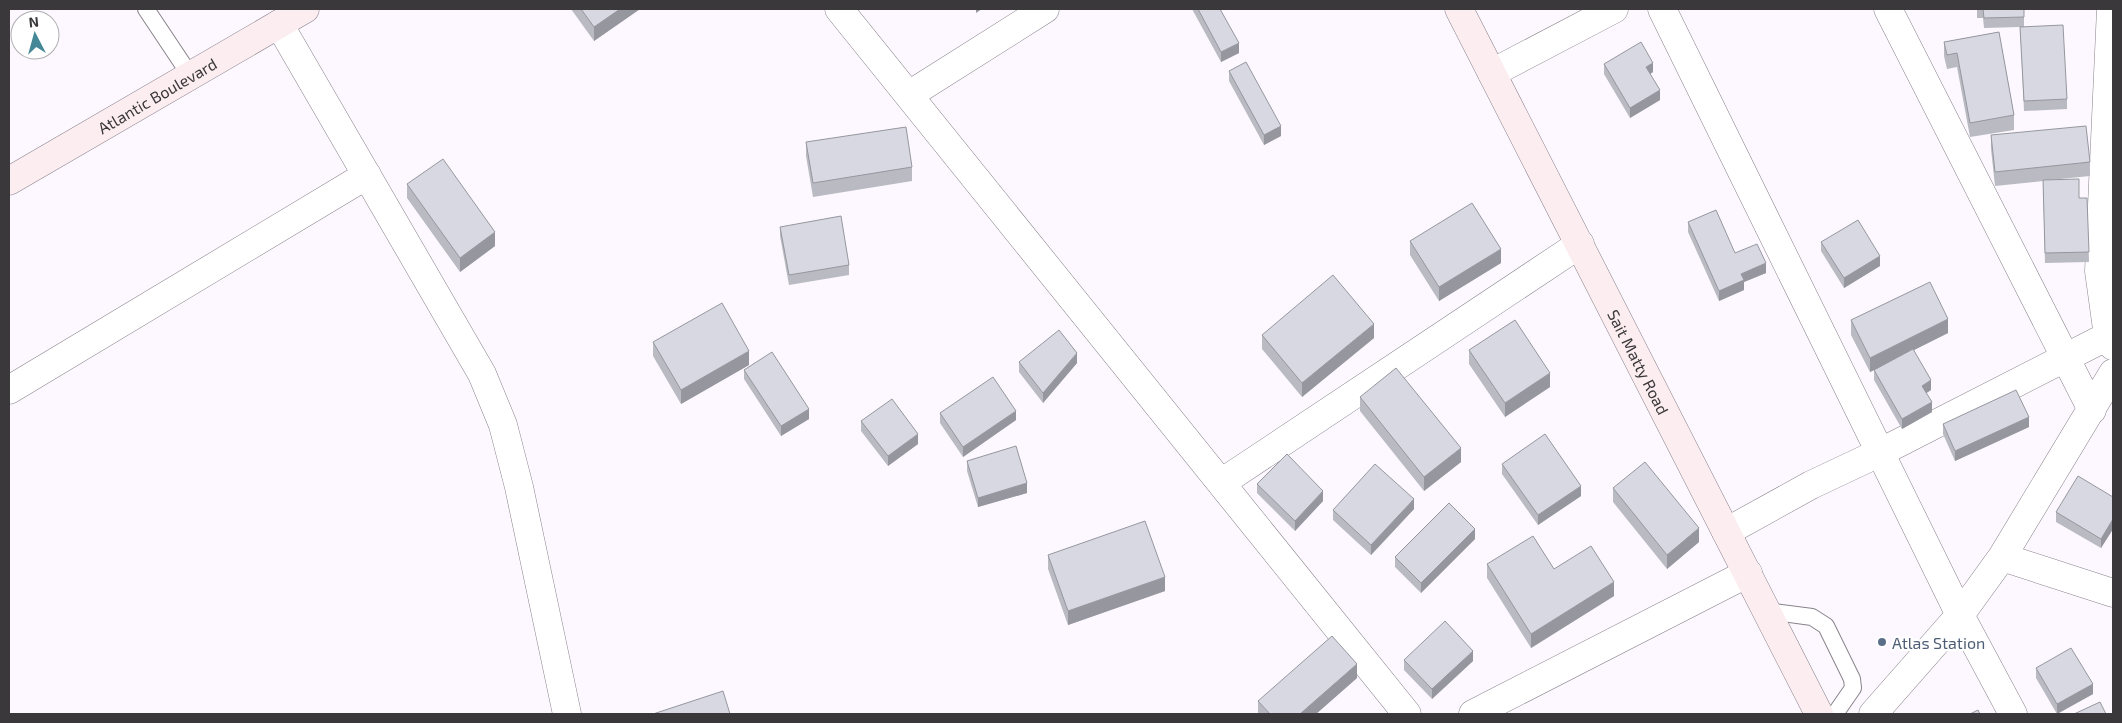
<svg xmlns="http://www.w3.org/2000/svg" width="2122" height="723" font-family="'Exo 2',sans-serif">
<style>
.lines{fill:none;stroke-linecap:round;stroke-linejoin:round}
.lane-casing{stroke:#89828a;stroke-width:18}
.street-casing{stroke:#89828a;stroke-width:29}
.secondary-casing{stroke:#89828a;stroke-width:29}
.lane{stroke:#fff;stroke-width:16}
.street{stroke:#fff;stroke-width:28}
.secondary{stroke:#fbedf0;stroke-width:28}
.wall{fill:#b9bac2}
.shaded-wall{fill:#96979e}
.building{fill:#d7d8e2;stroke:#96979e}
.service-dot{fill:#5c6f8a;stroke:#fff;stroke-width:2}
.labels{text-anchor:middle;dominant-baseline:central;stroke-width:4.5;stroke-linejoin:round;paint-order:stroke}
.street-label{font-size:16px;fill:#3a383b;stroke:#fff}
.service-label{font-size:16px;fill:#4e5e75;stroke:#fff;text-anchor:start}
</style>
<rect width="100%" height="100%" fill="#fdf8ff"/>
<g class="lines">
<g class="lane-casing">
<path id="lane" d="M146 9 190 75
M1767 611 1812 617 1826 626 1852 679 1853 688 1835 714"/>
</g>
<g class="street-casing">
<path id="street" d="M839 9 1407 714
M1662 9 1960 615 2013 714
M1888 9 2092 410
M2111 9 2099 271 2108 336 2113 346
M279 24 482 374 503 425 519 487 567 714
M1492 73 1614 9
M909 95 1045 9
M9 390 367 175
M1221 483 1580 244
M1726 532 1811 485 1881 452 2108 336
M2002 557 2113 593
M1473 714 1748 573
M1873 714 1960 615 2002 557 2113 373"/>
</g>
<g class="secondary-casing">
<g id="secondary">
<path id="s1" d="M1459 9 1819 714"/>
<path id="s2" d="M9 181 305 9"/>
</g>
</g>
<use href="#lane" class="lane"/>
<use href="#street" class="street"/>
<use href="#secondary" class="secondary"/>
</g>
<path class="wall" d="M571 9H640L594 41Z
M1192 9H1220L1239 53 1221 62Z
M1977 9H2024V27L2067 99V109L2024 111 2020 27 1984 28 1983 18H1977Z
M1999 32 2014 115V130L1970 137 1957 67 1947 69 1944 56V42Z
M1604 64 1653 72 1650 74 1660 100 1630 118 1604 74Z
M1229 71 1281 136 1264 145 1229 81Z
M1991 135 2090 162V176L2050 180 2079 198H2087L2089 262 2045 263 2043 181 1995 186 1991 149Z
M806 142 912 167V181L813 197 806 156Z
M407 184 495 246 460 272 407 198Z
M1688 222 1735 253 1766 273 1744 282V290L1719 301 1688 232Z
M780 227 849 265V275L789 285 780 236Z
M1410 241 1501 263 1439 301 1410 255Z
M1821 242 1880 266 1844 288 1821 251Z
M1851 320 1948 333 1914 350 1931 390 1926 393 1932 412 1902 429 1874 380V370L1879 368 1870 372 1851 335Z
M1262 335 1374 338 1302 397 1262 349Z
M653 342 749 365 681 404 653 356Z
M1469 350 1550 387 1505 417 1469 364Z
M1019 362 1077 363 1043 403 1019 372Z
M744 370 809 419 781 436 744 379Z
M1360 397 1461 462 1424 491 1360 411Z
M940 413 1016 420 963 457 940 423Z
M861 421 918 444 888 466 861 431Z
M1943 424 2029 427 1955 461 1943 434Z
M967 461 1027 493 978 507 967 471Z
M1502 464 1581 496 1538 525 1502 474Z
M1257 484 1323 501 1295 531 1257 493Z
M1613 488 1699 542 1667 569 1613 502Z
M2113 497V529L2101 548 2056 522V512Z
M1414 509 1371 555 1333 520V510Z
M1475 539 1421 593 1395 567V557Z
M1048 555 1165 591 1068 625 1048 569Z
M1487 564 1614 596 1531 648 1487 578Z
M1404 660 1473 661 1432 699 1404 670Z
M2036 668 2093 694 2057 714 2036 678Z
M1357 678 1316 714H1258V701Z"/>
<path class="shaded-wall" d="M620 9H640L594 41V27Z
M976 9H982L976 13Z
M1239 43V53L1221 62V52Z
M1653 63V72L1646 77V67Z
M1660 90V100L1630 118V108Z
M1281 126V136L1264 145V135Z
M495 232V246L460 272V258Z
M1501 249V263L1439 301V287Z
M1880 256V266L1844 288V278Z
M1766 263V273L1744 282V290L1719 301V291L1741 274Z
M1948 319V333L1870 372V358Z
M1374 324V338L1302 397V383Z
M749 351V365L681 404V390Z
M1077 353V363L1043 403V393Z
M1550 373V387L1505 417V403Z
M1931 380V390L1922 396V386Z
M1932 402V412L1902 429V419Z
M809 409V419L781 436V426Z
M1016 411V420L963 457V447Z
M2029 417V427L1955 461V451Z
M918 434V444L888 466V456Z
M1461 448V462L1424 491V477Z
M1027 483V493L978 507V498Z
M1581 486V496L1538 525V515Z
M1323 491V501L1295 531V521Z
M1414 499V509L1371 555V545Z
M2113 519V529L2101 548V539Z
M1699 528V542L1667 569V555Z
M1475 529V539L1421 593V583Z
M1165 577V591L1068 625V611Z
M1614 582V596L1531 648V634Z
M1473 651V661L1432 699V689Z
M1357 664V678L1316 714H1300Z
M2093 684V694L2057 714V704Z"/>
<path class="building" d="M581 9H620L594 27Z
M1198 9H1220L1239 43 1221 52Z
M1983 9H2024V17L1984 18Z
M2063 25 2067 99 2024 101 2020 27Z
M1999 32 2014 115 1970 123 1957 53 1947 55 1944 42Z
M1641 42 1653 63 1646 67 1660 90 1630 108 1604 64Z
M1246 62 1281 126 1264 135 1229 71Z
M2086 126 2090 162 1995 172 1991 135Z
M906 127 912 167 813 183 806 142Z
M443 159 495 232 460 258 407 184Z
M2079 179V198H2087L2089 252 2045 253 2043 180Z
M1472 203 1501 249 1439 287 1410 241Z
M1716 210 1735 253 1757 244 1766 263 1741 274 1744 280 1719 291 1688 222Z
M841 216 849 265 789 275 780 227Z
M1858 220 1880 256 1844 278 1821 242Z
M1333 275 1374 324 1302 383 1262 335Z
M1930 282 1948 319 1870 358 1851 320Z
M722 303 749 351 681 390 653 342Z
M1515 320 1550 373 1505 403 1469 350Z
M1059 330 1077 353 1043 393 1019 362Z
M1913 349 1931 380 1922 386 1932 402 1902 419 1874 370Z
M772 352 809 409 781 426 744 370Z
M1396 368 1461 448 1424 477 1360 397Z
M993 377 1016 411 963 447 940 413Z
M2016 390 2029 417 1955 451 1943 424Z
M892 399 918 434 888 456 861 421Z
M1545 434 1581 486 1538 515 1502 464Z
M1016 446 1027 483 978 498 967 461Z
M1287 454 1323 491 1295 521 1257 484Z
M1645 462 1699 528 1667 555 1613 488Z
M1375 464 1414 499 1371 545 1333 510Z
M2078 476 2113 497V519L2101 539 2056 512Z
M1449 503 1475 529 1421 583 1395 557Z
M1145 521 1165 577 1068 611 1048 555Z
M1533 536 1554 569 1591 546 1614 582 1531 634 1487 564Z
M1445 621 1473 651 1432 689 1404 660Z
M1332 636 1357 664 1300 714H1270L1258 701Z
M2071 648 2093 684 2057 704 2036 668Z
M723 691 730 714H653Z
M2100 702 2106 714H2074Z
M1978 710 1980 714H1970Z"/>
<circle class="service-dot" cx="1882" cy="642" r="5"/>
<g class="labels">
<g class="street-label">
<text stroke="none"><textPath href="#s2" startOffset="171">Atlantic Boulevard</textPath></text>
<text stroke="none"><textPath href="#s1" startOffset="396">Sait Matty Road</textPath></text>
</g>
<g class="service-label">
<text x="1892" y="642">Atlas Station</text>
</g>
</g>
<rect width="2122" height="723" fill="none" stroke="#3a383b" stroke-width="20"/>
<g transform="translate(35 35) rotate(354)"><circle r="24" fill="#ffffff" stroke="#b0afb1"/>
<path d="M0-4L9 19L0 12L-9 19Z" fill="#448797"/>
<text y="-8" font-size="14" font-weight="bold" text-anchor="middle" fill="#3a383b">N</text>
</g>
</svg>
